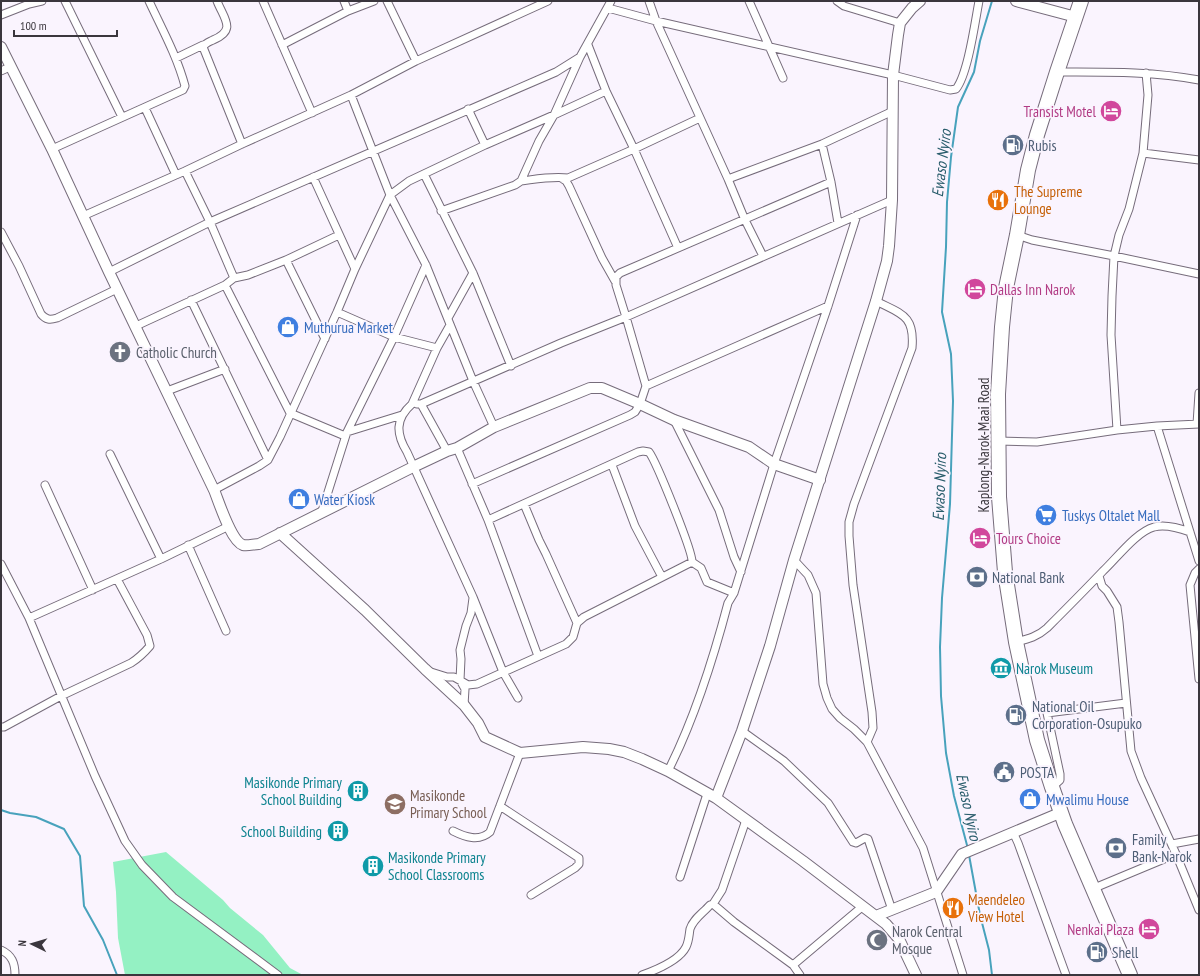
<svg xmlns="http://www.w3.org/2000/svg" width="1200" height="976" font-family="'PT Sans Narrow',sans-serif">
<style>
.green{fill:#94f1c3}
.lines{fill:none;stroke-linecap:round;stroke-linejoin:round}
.stream{stroke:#48a2bc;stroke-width:2}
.street-casing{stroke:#766c7b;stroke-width:9}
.secondary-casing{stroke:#766c7b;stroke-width:12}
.highway-casing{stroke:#766c7b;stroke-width:16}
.street{stroke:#fff;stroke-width:7}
.secondary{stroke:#fff;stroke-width:10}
.highway{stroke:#fff;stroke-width:14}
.labels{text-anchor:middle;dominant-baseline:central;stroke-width:3.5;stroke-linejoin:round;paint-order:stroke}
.hotel-label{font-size:15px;fill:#b23c85;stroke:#faf4fe;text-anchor:end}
.service-label{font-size:15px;fill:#4e5e75;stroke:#faf4fe;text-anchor:start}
.food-label{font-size:15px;fill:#c56008;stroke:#faf4fe;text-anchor:start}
.shop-label{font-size:15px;fill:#366cbe;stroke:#faf4fe;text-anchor:start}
.worship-label{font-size:15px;fill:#5b616d;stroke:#faf4fe;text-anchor:start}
.street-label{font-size:15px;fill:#3a363d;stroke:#faf4fe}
.culture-label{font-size:15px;fill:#0d838f;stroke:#faf4fe;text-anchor:start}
.education-label{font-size:15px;fill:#785e54;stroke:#faf4fe;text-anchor:start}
.water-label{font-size:16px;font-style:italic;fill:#285c6b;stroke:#faf4fe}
</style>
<rect width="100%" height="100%" fill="#faf4fe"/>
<path class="green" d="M166 852 223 900 230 908 263 935 290 968 303 975H125L118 938 116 892 113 862Z"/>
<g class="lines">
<path class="stream" d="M1 810 10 813 36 817 64 829 80 856 84 906 103 940 117 975
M968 849 954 796 946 753 941 696 940 647 942 598 950 504 953 401 951 354 942 312 946 247 947 202 951 157 958 107 974 72 980 41 992 1
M969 855 980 915 989 950 992 975"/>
<g class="street-casing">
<path id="street" d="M65 1 122 117
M217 1C224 19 237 30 213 40 209 42 205 43 203 47L242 144
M263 1 312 113
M344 1 348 11
M387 1 416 61
M649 1 656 21 728 179 745 220 763 256
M749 1 783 78
M837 1 844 6 900 23
M608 8 656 21 893 75 950 90 956 89C968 74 975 22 979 1
M1 15 29 4 42 1
M282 45 348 11 374 1
M588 45 606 91 634 149 678 248
M176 58 203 45
M1 71 10 67
M1057 72C1105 72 1152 71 1199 80
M351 95 390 195 426 265 473 381 494 427
M145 108 176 175 185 171 210 222 234 278 225 285 290 413 345 436
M468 109 485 145
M822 144 831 182 838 223
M52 149 183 90 185 86C177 56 162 29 149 1
M1143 153 1199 160
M424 174 473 273 511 366
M313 177 355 269
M561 178 566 181 569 186 602 258 615 281
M728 179 822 144 893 111
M521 181C537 179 552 176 568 178L634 149 700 118
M441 211 515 185 521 181 539 141 554 115 580 57 611 1
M83 216 185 171 242 144 351 95 416 61 548 1
M1 232 19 266 41 314C46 320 50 320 57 318L117 289
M1017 235 1032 240 1114 256 1199 274
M286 260 325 339
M109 272 210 222 556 72 580 57
M234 278 248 275 286 260 339 235
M191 300 268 460
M337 312 394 337 437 348
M448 318 473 273
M450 325 437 348 412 404C395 419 396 434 407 452L473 597 503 672 518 698
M136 326 225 285
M646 386 828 306
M167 391 225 369
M417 404H421L447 451
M421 404 561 343 626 317 892 200
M674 420 719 510 734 557 741 572
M1197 424 1199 393
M1157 426 1199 561
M1117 430 1111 335 1112 296 1114 256 1119 235 1129 209 1143 153 1148 95 1146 73
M347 432 402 415
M998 441 1037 442 1117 430 1157 426 1199 424
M110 454 161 559
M612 465 635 526 662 577
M472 484 630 415 635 412 640 404 646 386 626 317 616 285V277L620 273 831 182
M45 485 93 590
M214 490 259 466 268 460 280 437 337 312 355 269 390 195 409 181 485 145 554 115 606 91
M524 504 539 540 546 554 577 623
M322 511 347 432 394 337 426 265
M488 520 538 656
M188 545 226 631
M794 560 808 575 816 593 823 684 827 698 832 709 840 718 854 729 867 742 923 848 963 975
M692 562 701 568 707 582 734 593 774 464 828 306 857 215
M1 564 29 618 95 776 125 841 142 865 173 897 278 975
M1199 569 1195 573 1190 585 1199 679
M29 618 161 559 229 526
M1016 642C1028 639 1037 637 1047 628 1066 609 1085 590 1103 571 1117 558 1136 532 1154 527 1166 524 1179 528 1190 532
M431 672 447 677H454L468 685 477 684 566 644 573 637 577 623 584 617 692 562C693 552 656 461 649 452L643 451 638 452 488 520 457 448
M464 705 465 689 460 680 461 659 460 650 466 626 471 613 473 598
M1 727H4L61 696 131 663C139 658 144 653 150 646L147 635 117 579
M742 731 784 761 828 803 853 842 856 843 865 838 868 839 892 910
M867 742 873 728 872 712 853 585 849 536V522L854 504 912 348C915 315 901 314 876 301
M668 771C695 718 713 660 728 603L734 593
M1052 787 1060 780V774L1047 713 1126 703
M500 806 579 858V864L575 868 531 895
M746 820 722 890 713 904 734 922 793 965 863 906
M453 831C465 837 479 842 490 832L520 753
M1013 832 1018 843 1066 975
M1172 844 1199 839
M1176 854 1199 910
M680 877 707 794
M1092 889 1176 854 1141 778 1131 751 1119 622 1117 607 1107 591 1102 586 1099 576
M1 950C12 955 15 963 15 975
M793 965 800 975
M642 975C656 970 679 961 686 947 689 941 689 935 690 929 693 919 703 913 710 905L713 904"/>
</g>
<g class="secondary-casing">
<path id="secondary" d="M1016 1 1076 17
M1 47 52 149 109 272 214 490C219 502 231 541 243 545 248 546 254 544 259 544L413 467 447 451 457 448 494 427 590 388H602L640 404 674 420 749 447 774 464 820 480
M280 533 365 610 425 669 464 705 478 723 485 737 520 753 583 747 609 749 624 752 642 759 668 771 716 798 803 861 886 924 899 939 916 975
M716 798 742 731 770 646 794 560 876 301 887 261 889 246 892 200 893 75 898 35 900 23 912 8 920 1
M876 916 936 892 962 854 1062 812"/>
</g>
<g class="highway-casing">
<path id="highway" d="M1081 1 1057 72 1037 135 1028 170 1017 235 1006 288 1002 327 998 394 999 497 1005 572 1016 642 1037 740 1052 787 1065 824 1130 975"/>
</g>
<use href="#street" class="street"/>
<use href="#secondary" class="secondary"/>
<use href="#highway" class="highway"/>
</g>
<defs>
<g id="hotel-disc" transform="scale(1.15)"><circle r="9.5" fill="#d1479c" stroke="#faf4fe"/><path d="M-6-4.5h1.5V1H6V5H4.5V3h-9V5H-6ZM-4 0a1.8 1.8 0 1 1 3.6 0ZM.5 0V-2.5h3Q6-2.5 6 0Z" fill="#fff"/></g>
<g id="fuel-disc" transform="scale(1.15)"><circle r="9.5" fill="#5c6f8a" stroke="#faf4fe"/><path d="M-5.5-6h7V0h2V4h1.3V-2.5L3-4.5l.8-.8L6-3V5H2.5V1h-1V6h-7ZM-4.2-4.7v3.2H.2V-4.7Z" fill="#fff"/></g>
<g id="restaurant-disc" transform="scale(1.15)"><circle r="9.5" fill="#e8710a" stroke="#faf4fe"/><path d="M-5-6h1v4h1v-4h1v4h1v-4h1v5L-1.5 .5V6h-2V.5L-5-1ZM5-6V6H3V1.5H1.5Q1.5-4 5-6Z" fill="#fff"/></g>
<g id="shop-disc" transform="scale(1.15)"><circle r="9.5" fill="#3f7fe0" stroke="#faf4fe"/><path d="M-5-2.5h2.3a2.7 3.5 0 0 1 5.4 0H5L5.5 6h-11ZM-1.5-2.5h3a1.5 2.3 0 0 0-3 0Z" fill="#fff"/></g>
<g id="church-disc" transform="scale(1.15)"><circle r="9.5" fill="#6b7280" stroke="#faf4fe"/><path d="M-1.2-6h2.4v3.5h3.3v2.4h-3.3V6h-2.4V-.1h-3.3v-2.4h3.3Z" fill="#fff"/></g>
<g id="supermarket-disc" transform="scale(1.15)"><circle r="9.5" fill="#3f7fe0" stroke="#faf4fe"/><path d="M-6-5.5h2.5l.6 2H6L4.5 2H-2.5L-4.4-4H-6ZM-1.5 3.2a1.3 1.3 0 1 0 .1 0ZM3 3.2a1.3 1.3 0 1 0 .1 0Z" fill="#fff"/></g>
<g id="bank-disc" transform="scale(1.15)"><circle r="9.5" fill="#5c6f8a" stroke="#faf4fe"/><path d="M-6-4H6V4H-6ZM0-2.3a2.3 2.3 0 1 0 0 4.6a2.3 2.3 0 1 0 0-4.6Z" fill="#fff"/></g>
<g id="museum-disc" transform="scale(1.15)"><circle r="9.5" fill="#0f9aa8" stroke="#faf4fe"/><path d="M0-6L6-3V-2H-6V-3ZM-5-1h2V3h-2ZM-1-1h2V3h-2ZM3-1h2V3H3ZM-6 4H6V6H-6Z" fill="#fff"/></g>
<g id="civic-disc" transform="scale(1.15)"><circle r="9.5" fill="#5c6f8a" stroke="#faf4fe"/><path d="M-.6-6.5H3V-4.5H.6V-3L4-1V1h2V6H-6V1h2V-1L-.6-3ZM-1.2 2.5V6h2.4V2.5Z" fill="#fff"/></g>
<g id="building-disc" transform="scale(1.15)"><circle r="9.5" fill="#0f9aa8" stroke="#faf4fe"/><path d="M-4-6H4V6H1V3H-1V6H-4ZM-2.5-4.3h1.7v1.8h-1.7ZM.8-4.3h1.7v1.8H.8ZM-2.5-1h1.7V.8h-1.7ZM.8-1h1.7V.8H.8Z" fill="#fff"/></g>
<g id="school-disc" transform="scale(1.15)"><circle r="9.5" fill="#8d6e63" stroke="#faf4fe"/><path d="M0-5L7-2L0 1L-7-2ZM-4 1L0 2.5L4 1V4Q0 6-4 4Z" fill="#fff"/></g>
<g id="mosque-disc" transform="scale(1.15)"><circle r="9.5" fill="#6b7280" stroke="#faf4fe"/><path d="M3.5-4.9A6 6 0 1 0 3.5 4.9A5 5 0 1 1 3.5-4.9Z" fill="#fff"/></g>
</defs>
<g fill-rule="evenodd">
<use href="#hotel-disc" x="1111" y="111"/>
<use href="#fuel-disc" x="1013" y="145"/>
<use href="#restaurant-disc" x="998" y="200"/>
<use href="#hotel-disc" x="975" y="289"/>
<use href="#shop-disc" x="288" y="327"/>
<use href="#church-disc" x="120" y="352"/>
<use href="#shop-disc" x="299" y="499"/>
<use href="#supermarket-disc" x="1046" y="515"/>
<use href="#hotel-disc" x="980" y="538"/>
<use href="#bank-disc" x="977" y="577"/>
<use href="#museum-disc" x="1001" y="668"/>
<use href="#fuel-disc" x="1016" y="715"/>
<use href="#civic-disc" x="1004" y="772"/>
<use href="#building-disc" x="358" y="791"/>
<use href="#shop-disc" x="1030" y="799"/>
<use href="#school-disc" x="395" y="804"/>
<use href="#building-disc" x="338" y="831"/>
<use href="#bank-disc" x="1116" y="848"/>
<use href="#building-disc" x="373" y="866"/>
<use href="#restaurant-disc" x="953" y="908"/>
<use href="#hotel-disc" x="1149" y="929"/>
<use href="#mosque-disc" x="877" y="940"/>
<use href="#fuel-disc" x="1097" y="952"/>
</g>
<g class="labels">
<g class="hotel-label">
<text x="1096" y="111">Transist Motel</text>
<text x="990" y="289" text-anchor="start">Dallas Inn Narok</text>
<text x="996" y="538" text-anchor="start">Tours Choice</text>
<text x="1134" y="929">Nenkai Plaza</text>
</g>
<g class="service-label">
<text x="1028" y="145">Rubis</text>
<text x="992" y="577">National Bank</text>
<text x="1032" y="706">National Oil<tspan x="1032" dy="17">Corporation-Osupuko</tspan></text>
<text x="1020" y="772">POSTA</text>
<text x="1132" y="839">Family<tspan x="1132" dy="17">Bank-Narok</tspan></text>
<text x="1112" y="952">Shell</text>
</g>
<g class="food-label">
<text x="1014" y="191">The Supreme<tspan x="1014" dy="17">Lounge</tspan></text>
<text x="968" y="899">Maendeleo<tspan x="968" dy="17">View Hotel</tspan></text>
</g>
<g class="shop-label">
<text x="304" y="327">Muthurua Market</text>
<text x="314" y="499">Water Kiosk</text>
<text x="1062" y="515">Tuskys Oltalet Mall</text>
<text x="1046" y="799">Mwalimu House</text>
</g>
<g class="worship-label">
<text x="136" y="352">Catholic Church</text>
<text x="892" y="931">Narok Central<tspan x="892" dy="17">Mosque</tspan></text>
</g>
<g class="street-label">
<text transform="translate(983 445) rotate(-90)">Kaplong-Narok-Maai Road</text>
</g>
<g class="culture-label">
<text x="1016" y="668">Narok Museum</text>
<text x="342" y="782" text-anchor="end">Masikonde Primary<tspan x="342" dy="17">School Building</tspan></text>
<text x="322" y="831" text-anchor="end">School Building</text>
<text x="388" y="857">Masikonde Primary<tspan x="388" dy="17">School Classrooms</tspan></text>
</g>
<g class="education-label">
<text x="410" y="795">Masikonde<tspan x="410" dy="17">Primary School</tspan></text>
</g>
<g class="water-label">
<text transform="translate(941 163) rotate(-83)">Ewaso Nyiro</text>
<text transform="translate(939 487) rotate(-88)">Ewaso Nyiro</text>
<text transform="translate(969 807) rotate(78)">Ewaso Nyiro</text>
</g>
</g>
<rect width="1200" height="976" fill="none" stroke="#3a363d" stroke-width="4"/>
<g transform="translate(32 944) rotate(275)" stroke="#faf4fe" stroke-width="3" paint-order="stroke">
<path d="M0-3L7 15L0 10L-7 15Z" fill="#3a363d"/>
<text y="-6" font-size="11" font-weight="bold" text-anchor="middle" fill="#3a363d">N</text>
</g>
<path d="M14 30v6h103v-6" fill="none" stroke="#3a363d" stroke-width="2"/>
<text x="20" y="30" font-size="12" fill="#3a363d" stroke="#faf4fe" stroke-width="3" paint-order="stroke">100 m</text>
</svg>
